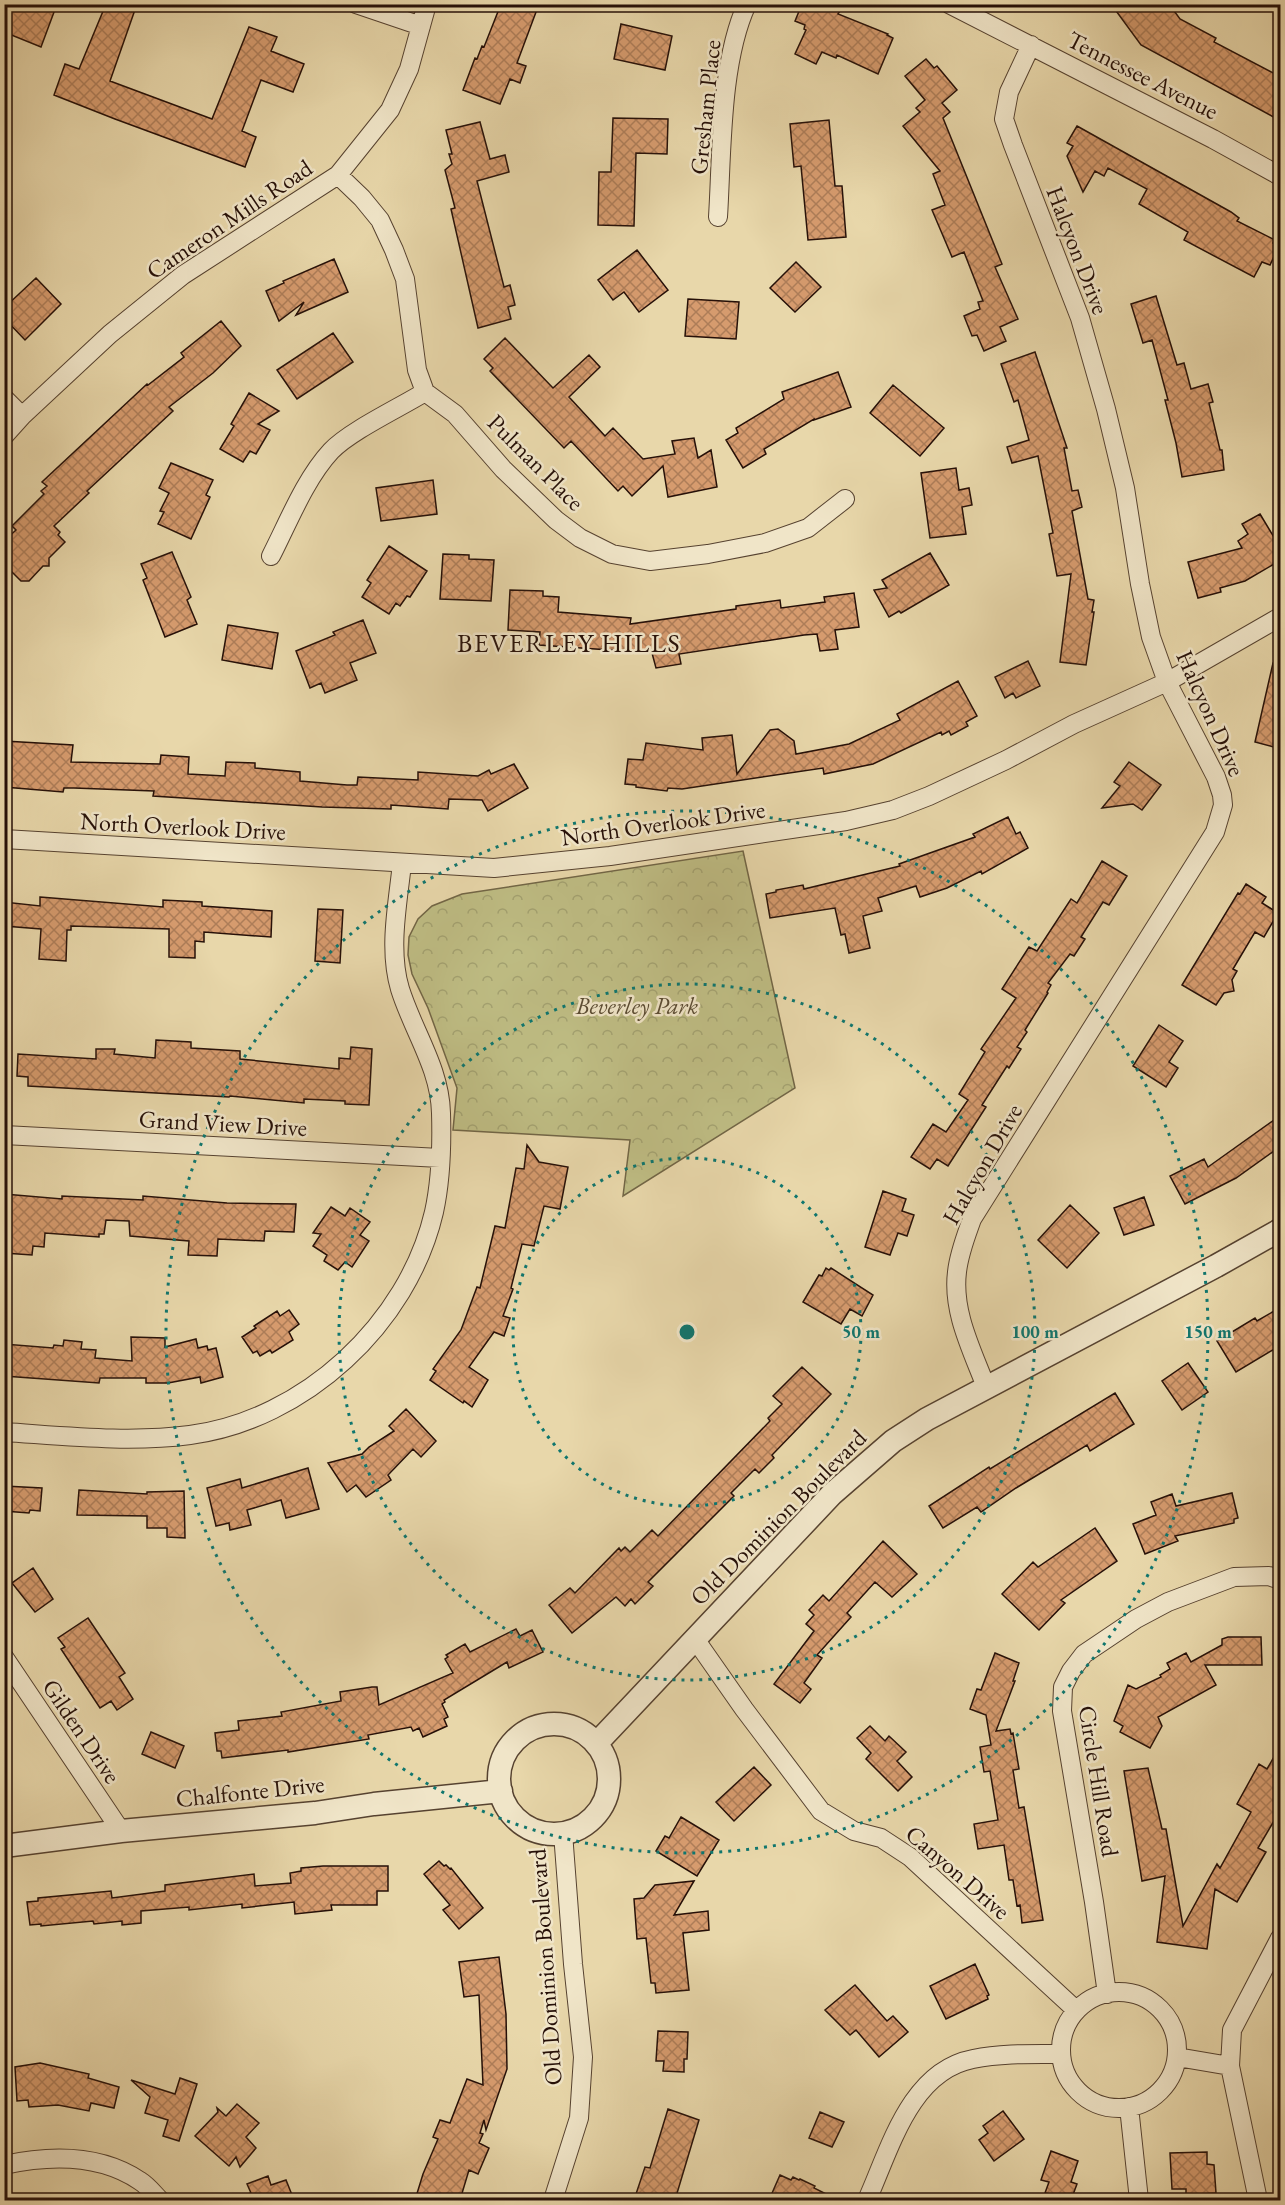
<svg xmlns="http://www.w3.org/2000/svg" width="1285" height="2205" font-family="'EB Garamond',serif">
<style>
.park{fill:url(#park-crowns);stroke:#726646;stroke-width:1.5}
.building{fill:url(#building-cross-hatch);stroke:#261008;stroke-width:1.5}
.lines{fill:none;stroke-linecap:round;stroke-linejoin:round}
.minor-casing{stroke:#564230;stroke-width:20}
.tertiary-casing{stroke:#564230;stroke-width:25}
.minor{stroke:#f0e5c8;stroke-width:18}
.tertiary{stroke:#f0e5c8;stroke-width:22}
.ring{fill:none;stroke:#0f766e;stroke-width:3;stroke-dasharray:3 6}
.labels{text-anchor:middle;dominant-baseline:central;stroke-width:5;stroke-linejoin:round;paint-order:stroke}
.street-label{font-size:24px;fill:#261008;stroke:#f0e5c8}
.park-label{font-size:24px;font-style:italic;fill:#5b4c33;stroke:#f0e5c8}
.neighbourhood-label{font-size:26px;letter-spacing:1.5px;fill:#261008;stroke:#f0e5c8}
.centre{fill:#0f766e;stroke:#f0e5c8;stroke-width:3}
.ring-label{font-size:18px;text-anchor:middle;font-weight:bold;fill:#0f766e;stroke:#f0e5c8;stroke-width:5;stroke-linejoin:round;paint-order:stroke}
</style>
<defs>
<pattern id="park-crowns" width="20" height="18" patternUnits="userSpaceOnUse" patternTransform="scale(1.5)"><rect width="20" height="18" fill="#bebc83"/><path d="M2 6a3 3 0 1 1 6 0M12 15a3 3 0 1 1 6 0" fill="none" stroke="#a3a170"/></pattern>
<pattern id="building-cross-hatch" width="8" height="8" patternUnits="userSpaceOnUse" patternTransform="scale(1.5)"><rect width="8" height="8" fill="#d69b6e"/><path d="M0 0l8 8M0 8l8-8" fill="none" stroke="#ad7d58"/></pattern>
</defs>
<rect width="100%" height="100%" fill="#e8d7aa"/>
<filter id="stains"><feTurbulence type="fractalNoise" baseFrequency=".00333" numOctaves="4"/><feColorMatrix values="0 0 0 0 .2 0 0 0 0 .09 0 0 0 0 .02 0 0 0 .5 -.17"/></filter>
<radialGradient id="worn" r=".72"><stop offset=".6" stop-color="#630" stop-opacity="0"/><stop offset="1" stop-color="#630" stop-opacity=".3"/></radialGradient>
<path class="park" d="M743 851 795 1088 623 1196 630 1140 453 1130 457 1088 428 1008 412 974 408 955 409 937 418 919 432 906 462 894Z"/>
<path class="building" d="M4 4H57L41 47 4 32Z
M106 4H137L110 81 212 119 249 27 277 37 271 51 304 64 293 92 261 80 242 131 256 137 245 167 115 119 54 95 65 64 79 69Z
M501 4H539L517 63 526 66 520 83 510 79 500 104 463 90 475 58 477 59 482 46 484 47Z
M802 4H824L840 11 838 14 888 34 887 35 893 38 878 74 837 55 836 58 822 52 816 64 795 54 806 30 804 29 805 25 795 21Z
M1111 4H1169L1180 19 1216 38 1214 42 1281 77V121L1141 45Z
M621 24 672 36 665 70 614 59Z
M926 59 934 68 937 66 957 90 942 103 950 112 943 118 1002 264 995 267 1018 319 1000 327 1006 341 984 351 977 335 972 336 964 316 980 309 978 302 983 301 964 252 952 257 932 210 945 205 933 174 940 171 903 126 920 112 916 108 925 100 905 76Z
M613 118 668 119 667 154 636 153 634 226 598 225 599 172H611Z
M829 120 835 186H842L846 237 808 240 801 166 794 167 790 124Z
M480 122 490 159 505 155 509 172 477 181 504 287 510 285 515 305 508 307 511 319 478 328 451 209 455 208 445 170 452 164 449 154H452L446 130Z
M1077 126 1231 212 1239 218 1237 221 1275 240 1273 243 1279 246 1270 265 1262 262 1254 277 1184 240 1188 232 1139 204 1147 189 1108 168 1104 176 1095 171 1083 192 1067 156 1073 146 1067 143Z
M637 250 668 290 639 312 624 292 613 300 598 280Z
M334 259 348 292 296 315 304 302 279 321 266 291 284 283 283 281Z
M796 262 821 287 795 312 770 288Z
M36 278 61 304 25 340 4 318V308Z
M1156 296 1177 365 1184 363 1191 389 1208 384 1213 402 1209 403 1220 450H1222L1224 470 1182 477 1176 443 1165 400H1168L1152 340 1143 343 1131 304Z
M688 299 739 302 736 339 685 336Z
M221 321 241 346 213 373 169 407 173 411 87 491 89 493 54 526 60 532 58 535 65 542 49 558V566H43L29 581H21L4 564V541L16 530 12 526 44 494 41 491 47 486 42 482 147 384 148 385 184 357 181 353Z
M333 333 353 362 297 399 277 370Z
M505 338 553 388 589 355 600 367 569 397 605 436 613 428 643 459 675 454 672 441 694 438 698 458 711 450 717 487 668 497 663 466 632 496 623 486 618 491 571 441 564 448 490 371 493 368 484 359Z
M1035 352 1067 448H1064L1072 491 1078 490 1082 507 1072 511 1088 599 1094 600 1092 612H1094L1086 665 1060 662 1071 574 1057 576 1049 534 1053 533 1038 456 1012 463 1007 447 1029 440 1018 400 1014 402 1001 364Z
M838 372 851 407 814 420V419L764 449 766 454 743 468 726 440 738 433 736 428 784 399 782 392Z
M893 385 944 428 920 456 870 413Z
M249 393 279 411 258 424 270 430 256 454 250 451 243 462 220 449 234 426 231 424Z
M171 463 213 480 206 495 210 497 191 539 158 524 164 512 160 511 169 493 159 488Z
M956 468 959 490 969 488 972 505 962 507 966 534 930 538 921 473Z
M433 480 437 514 381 521 376 488Z
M1260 514 1281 549V560L1245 581 1220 588 1221 592 1198 598 1188 562 1242 548 1238 541 1248 534 1242 524Z
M389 546 427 571 410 597 407 596 400 606 396 603 389 614 362 597 371 583 367 580Z
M172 552 191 597 187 600 197 624 165 637 143 580 147 578 141 564Z
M930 553 949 585 901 613 899 611 889 617 874 590 887 588 882 580Z
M443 554 469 555V559L494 560 491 601 440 599Z
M510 590 543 591V596L559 597 558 612 631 618 630 624 736 609V606L780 600 781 608 825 602 824 597 854 593 859 627 835 630 838 649 820 651 817 634 804 635 679 654 681 664 656 668 652 653 539 645 540 632 508 630Z
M363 620 376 653 350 663 357 680 325 693 321 683 310 688 296 651 335 635 333 632Z
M228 625 278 633 272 669 222 660Z
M1028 661 1040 686 1016 698 1013 693 1005 698 995 677Z
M1273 663 1281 664V749L1255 742Z
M958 681 977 716 966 722 968 726 951 735 949 731 942 735 941 732 873 764 824 774 823 768 682 789 668 788 667 791 636 787V785L625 784 628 759 643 760 646 743 703 750 702 738 732 735 737 774 770 730 778 729 794 741 796 754 849 744 900 720 897 714Z
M4 741 73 745 71 762 160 764 161 755 189 757 188 774 225 776 226 762 255 763V768L300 772V781L347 785H357L358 777 418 780V772L478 776 489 770 491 774 514 764 528 788 488 811 482 800 449 799 448 809 391 805V809L322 807 153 796 154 791 74 788H64L63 792 4 787Z
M1129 762 1161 785 1142 810 1133 804 1102 808 1120 786 1114 782Z
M1008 817 1016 834 1020 832 1028 848 982 874 981 871 947 888 920 897 916 886 878 898 882 911 863 916 870 948 849 953 845 934 841 935 835 908 770 918 766 894 776 892V890L803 885 804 889 900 866 899 864 975 837 973 834Z
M1102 861 1127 876 1109 905 1103 902 1081 937 1085 939 1074 956 1070 954 1048 983 1051 985 1047 992 1048 993 1025 1030 1027 1032 1017 1047 1021 1049 1009 1068 1007 1066 982 1105 986 1107 948 1166 937 1159 930 1169 911 1157 933 1124 946 1132 968 1100 959 1094 985 1052 981 1049 1016 998 1002 989 1029 947 1037 951 1071 899 1077 903Z
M1246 884 1266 897 1262 903 1278 913 1264 937 1255 932 1233 969 1237 971 1232 980 1234 991 1224 993 1216 1005 1182 985 1238 893 1240 894Z
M40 897 163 907V900L202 902V906L272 911 271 937 204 932V942L195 941V958L169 957V929L71 926V930H67L66 961 39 959 41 929 4 926V902L40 906Z
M318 909 343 910 340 963 315 961Z
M1159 1025 1183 1041 1169 1062 1178 1068 1166 1087 1133 1066Z
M156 1040 191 1042V1048L240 1051V1059L339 1069V1058L350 1059 351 1047 372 1049 369 1105 345 1104V1101L304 1099V1103L230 1096 229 1097 28 1086V1077L17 1076 18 1054 96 1059V1049H115L114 1054 155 1058Z
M1281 1115V1146L1236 1178 1185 1204 1170 1176 1204 1159 1208 1167Z
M527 1145 539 1162 568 1167 560 1209 544 1206 534 1246 522 1244 511 1288 513 1289 503 1316 510 1318 504 1336 494 1332 469 1367 488 1380 472 1407 464 1401 463 1403 430 1380 436 1371 433 1369 461 1330 477 1287 480 1288 495 1226 505 1228 516 1168 524 1169Z
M883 1191 906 1199 902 1211 914 1215 907 1236 898 1233 890 1255 865 1247Z
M4 1194 62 1199V1196L143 1200V1196L227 1203 296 1204 294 1232 265 1231 264 1241 218 1239 217 1256 188 1255 189 1241 130 1236 129 1221 106 1220 104 1234H99V1237L45 1233 44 1247 33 1246 32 1255 4 1253Z
M1144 1197 1154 1225 1124 1235 1114 1208Z
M1070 1205 1099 1233 1067 1268 1038 1240Z
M331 1207 345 1216 350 1208 370 1222 360 1235 369 1241 352 1267 345 1262 338 1270 324 1261 327 1255 313 1246 321 1234 313 1233Z
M826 1268 829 1270 831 1268 873 1295 862 1316 850 1309 841 1324 803 1302 819 1275 822 1276Z
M1281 1307V1345L1236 1372 1217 1341 1255 1318 1257 1321Z
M289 1310 299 1324 289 1332 293 1340 272 1353 270 1350 260 1356 257 1351 253 1353 242 1337 256 1328 254 1326 277 1311 280 1316Z
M131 1337 165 1338V1347L196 1339 198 1348 207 1346 208 1350 216 1348 223 1377 201 1383 200 1377 168 1383H146V1378H100L99 1383 4 1376V1344L53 1348 54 1345 63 1346 64 1340 82 1342 81 1349 96 1350 95 1358 132 1361Z
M1188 1363 1208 1392 1182 1410 1162 1381Z
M802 1367 831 1394 772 1455 774 1458 759 1473 755 1469 731 1493 734 1496 648 1582 653 1586 635 1604 631 1599 625 1606 616 1597 572 1633 549 1605 570 1588 575 1593 619 1548 621 1551 625 1547 630 1552 652 1530 658 1536 770 1421 768 1418 782 1404 773 1396Z
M1115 1393 1134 1424 1090 1451 1087 1445 1016 1488 981 1512 977 1507 943 1528 929 1506 989 1467 990 1469Z
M406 1409 436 1441 421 1457 413 1449 388 1475 391 1480 366 1497 356 1485 347 1492 328 1463 362 1454 369 1447 394 1431 389 1426Z
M308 1468 319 1509 286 1518 281 1500 247 1510 251 1525 230 1530 229 1523 216 1526 207 1488 240 1479 242 1488Z
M4 1486 42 1488 40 1511 30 1510 29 1513 4 1511Z
M79 1490 147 1494V1492L184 1491 185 1538 167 1537V1528H147V1516L77 1515Z
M1232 1493 1238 1518 1234 1519V1523L1175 1536 1178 1541 1145 1554 1133 1524 1156 1515 1151 1502 1172 1494 1176 1506Z
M1095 1528 1117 1561 1061 1600 1065 1603 1039 1630 1002 1594 1033 1562 1038 1567Z
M883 1541 917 1574 892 1597 875 1582 847 1613 851 1617 817 1655 822 1658 804 1683 811 1689 800 1703 774 1684 814 1631 806 1624 814 1615 809 1610 823 1595 829 1601Z
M33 1568 53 1599 35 1612 12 1583Z
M88 1618 125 1673 119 1677 133 1699 117 1710 111 1701 100 1708 61 1649 65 1647 58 1638Z
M516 1629 520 1636 532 1630 543 1652 509 1668 507 1662 444 1700 445 1702 442 1704 448 1717 444 1719 447 1726 423 1737 419 1728 413 1731 411 1727 368 1735 369 1739 288 1752V1750L222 1758 221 1751H217L215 1733 239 1730 238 1721 282 1716 281 1712 341 1701 340 1692 372 1687H377L379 1705 453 1673 445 1659 448 1657 446 1655 465 1644 470 1652Z
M1228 1637H1261L1262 1665H1205L1216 1685 1158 1717 1162 1726 1150 1748 1120 1732 1123 1726 1114 1721 1128 1685 1136 1689 1161 1677 1160 1675 1170 1669 1167 1663 1186 1653 1191 1662 1222 1645V1639Z
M995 1653 1019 1663 1013 1681H1015L996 1731 1010 1729 1011 1734 1013 1733 1019 1769 1013 1770 1019 1808 1024 1807 1043 1920 1022 1923 1020 1905 1017 1906 1013 1880H1009L1004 1845 978 1849 974 1824 998 1820 990 1771 984 1772 980 1747 991 1745 986 1715 970 1709 977 1689 981 1690Z
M870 1726 885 1741 889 1736 906 1752 897 1761 912 1777 898 1791 866 1759 871 1753 857 1738Z
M151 1732 184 1746 175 1768 142 1754Z
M1281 1745V1809L1258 1848 1266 1852 1237 1902 1215 1889 1207 1949 1157 1942 1165 1876 1142 1881 1124 1771 1148 1768 1162 1829H1166L1183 1926 1217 1864 1220 1868 1251 1812 1237 1804 1259 1764 1267 1769Z
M754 1767 771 1785 734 1821 716 1802Z
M681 1817 719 1840 697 1876 656 1851 665 1836 669 1838Z
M439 1861 444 1866 446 1865 450 1869 451 1868 483 1908 459 1929 443 1910 450 1905 424 1874Z
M323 1866H388V1891H377V1905H331L332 1910 295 1914 294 1902 242 1908V1904L189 1910V1907L141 1911V1923L122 1925V1921L94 1924 93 1921 41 1926V1924L30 1925 27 1902 38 1901V1898L111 1891 112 1898 165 1891V1885L254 1874 255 1886 291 1883 290 1873 301 1871V1868Z
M694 1881 674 1915 708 1911 709 1930 683 1933 689 1990 656 1993 655 1983H651L646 1938 637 1939 634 1899 644 1898 655 1885Z
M499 1957 506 2014 507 2069 486 2130 484 2120 480 2133 483 2134 479 2143 489 2148 478 2174 469 2170 460 2200H415L423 2174 438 2139 433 2137 440 2120 450 2123 467 2079 483 2085 479 1995 464 1997 459 1962Z
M975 1964 989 1995 987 1996 988 1999 946 2019 930 1986Z
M855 1985 887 2021 893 2016 908 2032 879 2057 856 2030 850 2035 825 2010Z
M658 2031 688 2032 687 2059H684V2072L663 2071 664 2061H656Z
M40 2063 89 2074 88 2078 119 2087 114 2108 91 2103 89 2111 58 2105 29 2107 28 2100 17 2101 15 2067Z
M180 2078 197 2084 179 2141 163 2136 168 2120 145 2113 150 2097 131 2080 175 2094Z
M237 2104 259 2123 246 2137 256 2148 240 2167 236 2157 229 2166 195 2136 218 2112 217 2108 226 2116Z
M668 2109 699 2120 675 2200H634L645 2167 650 2168Z
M1003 2111 1024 2139 994 2161 979 2140 988 2133 983 2126Z
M820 2112 844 2122 832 2147 809 2138Z
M1051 2151 1078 2161 1071 2182 1077 2184 1071 2200 1045 2193 1049 2182 1041 2180Z
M1207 2152V2164L1214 2165 1216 2193 1186 2195V2189H1172L1170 2153Z
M780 2175 791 2180 793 2177 799 2180 800 2179 815 2186 814 2188 838 2200H769Z
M268 2176 271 2185 286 2180 294 2200H236L235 2198 251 2193 247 2184Z"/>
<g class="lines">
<g class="minor-casing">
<path id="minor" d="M356 4 421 26
M949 4 1213 139 1280 176
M338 175 362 198 380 220 394 250 405 279 417 370 425 392 455 414 503 469 556 520 580 538 612 554 650 561 708 554 765 543 808 528 845 499
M718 217C722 153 720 62 747 4
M4 398 22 416
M4 436 22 416 110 334 183 275 338 175 390 110 409 69 427 4
M271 556C288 523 305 479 331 451 350 431 399 408 425 392
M4 839 494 868 610 856 846 821 893 810 929 796 1006 760 1074 724 1167 682 1280 617
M4 1135 440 1158
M986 1387C972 1350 952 1312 957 1272 959 1253 966 1236 972 1219L1215 832 1223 805 1222 795 1216 777 1167 682 1151 637 1140 584 1125 488 1106 409 1080 318 1013 145 1004 119 1009 92 1031 45
M4 1432C66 1436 129 1443 190 1435 304 1420 408 1324 434 1212 441 1180 442 1146 441 1113 440 1068 413 1031 400 989 388 949 398 903 402 863
M695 1639 744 1709 821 1811 854 1831 881 1838 910 1857 1076 2010
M4 1657 121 1831
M1061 2050a58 58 0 1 1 116 0a58 58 0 1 1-116 0Z
M1107 1994 1094 1902 1062 1711 1063 1687 1071 1671 1084 1654 1136 1619 1168 1602 1234 1577 1269 1576 1280 1580
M1177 2057 1230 2066
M1129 2107 1139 2200
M4 2165C50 2155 100 2154 140 2181 148 2186 154 2194 160 2200
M553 2200 579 2118 583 2057 573 1964 563 1833
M867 2200C890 2149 910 2071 973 2059 1002 2053 1032 2054 1061 2054
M1258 2200 1230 2066 1232 2030 1280 1938"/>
</g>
<g class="tertiary-casing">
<path id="tertiary" d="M499 1779a55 55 0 1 1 110 0a55 55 0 1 1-110 0Z
M596 1744 832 1494 893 1441 927 1419 1216 1266 1280 1230
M4 1846 121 1831 315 1813 374 1804 501 1791"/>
</g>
<use href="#minor" class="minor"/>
<use href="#tertiary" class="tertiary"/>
</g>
<g class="ring">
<circle cx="687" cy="1332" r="174"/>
<circle cx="687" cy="1332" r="348"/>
<circle cx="687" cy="1332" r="521"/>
</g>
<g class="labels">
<g class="street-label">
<text transform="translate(1143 75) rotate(27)">Tennessee Avenue</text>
<text transform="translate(705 107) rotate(-84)">Gresham Place</text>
<text transform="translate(229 219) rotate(-34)">Cameron Mills Road</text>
<text transform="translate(1078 250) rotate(69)">Halcyon Drive</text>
<text transform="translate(536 462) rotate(45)">Pulman Place</text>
<text transform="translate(1211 713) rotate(66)">Halcyon Drive</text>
<text transform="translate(663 823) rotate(-8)">North Overlook Drive</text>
<text transform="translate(183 826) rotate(3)">North Overlook Drive</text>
<text transform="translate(223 1123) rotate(3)">Grand View Drive</text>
<text transform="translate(982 1164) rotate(-60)">Halcyon Drive</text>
<text transform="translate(778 1517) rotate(-45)">Old Dominion Boulevard</text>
<text transform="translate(82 1731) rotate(56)">Gilden Drive</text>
<text transform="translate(1099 1781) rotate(81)">Circle Hill Road</text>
<text transform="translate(250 1791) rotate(-6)">Chalfonte Drive</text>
<text transform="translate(958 1872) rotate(41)">Canyon Drive</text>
<text transform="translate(545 1967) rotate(-94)">Old Dominion Boulevard</text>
</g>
<g class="park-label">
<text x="637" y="1005">Beverley Park</text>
</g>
<g class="neighbourhood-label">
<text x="569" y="643">BEVERLEY HILLS</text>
</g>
</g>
<circle cx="687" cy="1332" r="9" class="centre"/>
<g class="ring-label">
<text x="861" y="1338">50 m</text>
<text x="1035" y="1338">100 m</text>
<text x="1208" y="1338">150 m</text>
</g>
<rect width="1285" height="2205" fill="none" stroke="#e8d7aa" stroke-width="24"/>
<rect x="6" y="6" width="1273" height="2193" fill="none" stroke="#261008" stroke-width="3"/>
<rect x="12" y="12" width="1261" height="2181" fill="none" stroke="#261008" stroke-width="1.5"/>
<rect width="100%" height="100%" filter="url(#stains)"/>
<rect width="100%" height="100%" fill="url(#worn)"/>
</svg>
